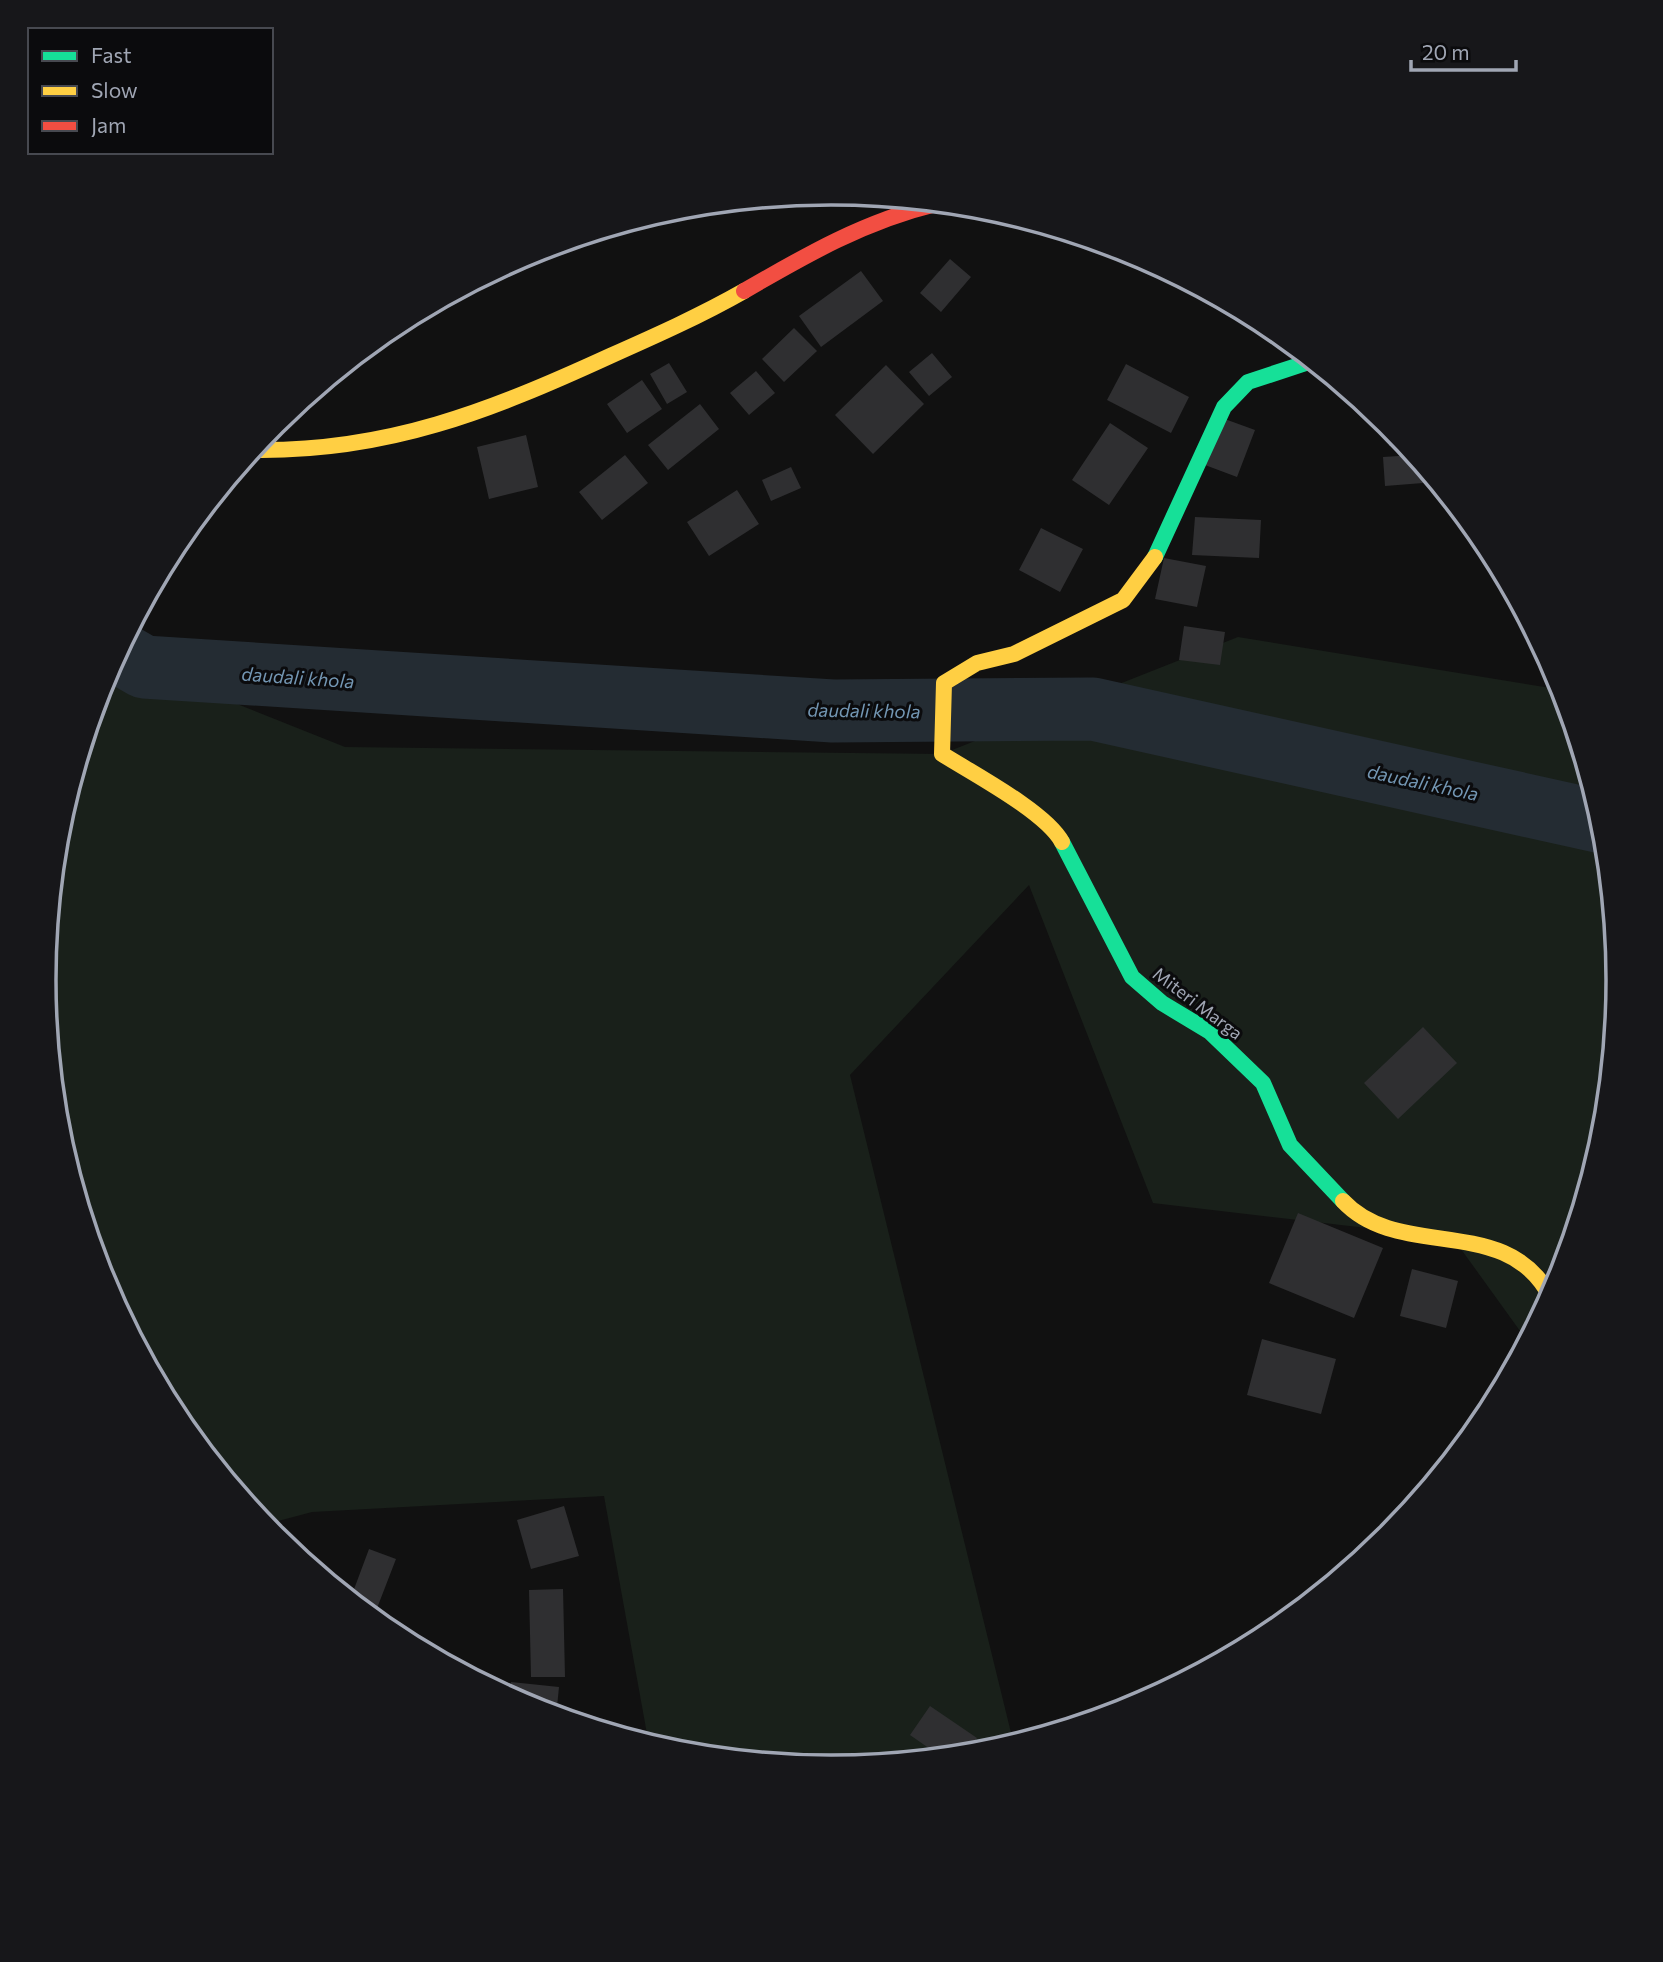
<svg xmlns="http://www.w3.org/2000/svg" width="1663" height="1962" font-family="Commissioner,sans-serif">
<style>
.green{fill:#19201a}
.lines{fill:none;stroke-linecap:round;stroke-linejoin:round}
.river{stroke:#242c33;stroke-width:63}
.building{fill:#2f2f31}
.fast{stroke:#16e098;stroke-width:16}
.slow{stroke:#ffcf43;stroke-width:16}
.jam{stroke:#f24e42;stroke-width:16}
.labels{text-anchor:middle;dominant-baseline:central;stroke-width:6;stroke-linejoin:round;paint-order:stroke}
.street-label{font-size:18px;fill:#a0a6b4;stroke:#0b0b0d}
.water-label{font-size:19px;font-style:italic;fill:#7396b3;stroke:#0b0b0d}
.rim{fill:none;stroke:#a0a6b4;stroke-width:3.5}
</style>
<rect width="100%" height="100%" fill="#111"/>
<path class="green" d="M763 200 517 260 530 253 678 208Z
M130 631 144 667 345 747 942 754 1238 637 1563 690 1604 828 1619 981 1604 1135 1559 1283 1528 1342 1453 1238 1153 1203 1029 885 850 1075 1014 1745 985 1754 831 1769 677 1754 649 1745 604 1496 312 1512 263 1525 176 1418 104 1282 59 1134 44 981 59 827 104 679Z"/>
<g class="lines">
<path class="river" d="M118 652 144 667 833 711 1093 709 1602 822"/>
</g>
<path class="building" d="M950 259 971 277 941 312 920 293Z
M861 271 883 301 821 347 799 316Z
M794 328 817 351 784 382 762 359Z
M932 353 952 377 929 396 909 372Z
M669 363 687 392 667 404 650 374Z
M1126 364 1189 397 1171 433 1107 400Z
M886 365 924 404 873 454 835 415Z
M756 371 775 393 749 415 730 393Z
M642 380 662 409 627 433 607 404Z
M700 404 719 429 668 470 648 445Z
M1222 418 1255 430 1237 477 1205 465Z
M1110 423 1148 448 1109 505 1072 480Z
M1389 425 1406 446H1389Z
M526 435 538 487 489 499 477 447Z
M625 455 648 483 602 520 579 492Z
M1414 455 1421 464 1423 483 1385 486 1383 457Z
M791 467 801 488 771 501 762 480Z
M737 490 759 524 709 556 687 522Z
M1195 517 1261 520 1259 558 1192 555Z
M1041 528 1083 549 1060 592 1019 570Z
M1164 558 1206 566 1197 607 1155 599Z
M1184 626 1225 632 1220 665 1179 660Z
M1423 1027 1457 1063 1398 1119 1364 1083Z
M1298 1213 1383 1248 1354 1318 1269 1283Z
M1412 1269 1458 1281 1446 1328 1400 1316Z
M1262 1339 1336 1359 1321 1414 1247 1395Z
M564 1506 579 1556 531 1569 517 1520Z
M369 1549 396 1559 374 1616 350 1600Z
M563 1589 565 1677H531L529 1590Z
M511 1682 559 1687 556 1717 510 1698Z
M930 1706 977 1738 964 1756 943 1758 910 1735Z"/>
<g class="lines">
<path class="fast" d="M1155 557 1224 407 1248 382 1312 361
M1062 842 1132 977 1162 1003 1210 1032 1263 1083 1290 1145 1343 1201"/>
<path class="slow" d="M253 450C387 452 490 411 610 356 655 336 700 316 744 291
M1062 842C1046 812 972 773 942 754L944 683 977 663 1014 654 1123 600 1155 557
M1343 1201C1400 1262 1508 1212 1551 1298"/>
<path class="jam" d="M744 291C806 255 865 221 936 204"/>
</g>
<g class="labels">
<g class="street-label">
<text transform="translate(1198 1003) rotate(37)">Miteri Marga</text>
</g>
<g class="water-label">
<text transform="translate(298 677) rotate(4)">daudali khola</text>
<text transform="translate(864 710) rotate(1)">daudali khola</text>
<text transform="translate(1423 782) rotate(12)">daudali khola</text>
</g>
</g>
<path d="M0 0H1663V1962H0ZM56 980a775 775 0 1 1 1550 0a775 775 0 1 1-1550 0Z" fill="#17171a" fill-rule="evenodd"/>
<path class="rim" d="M56 980a775 775 0 1 1 1550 0a775 775 0 1 1-1550 0Z"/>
<rect x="28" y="28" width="245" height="126" fill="#0b0b0d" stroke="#474950" stroke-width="2"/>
<rect x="42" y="51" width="35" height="10" fill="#16e098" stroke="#474950" stroke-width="2"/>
<text x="91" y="63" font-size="21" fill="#a0a6b4">Fast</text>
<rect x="42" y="86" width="35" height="10" fill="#ffcf43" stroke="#474950" stroke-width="2"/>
<text x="91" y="98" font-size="21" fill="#a0a6b4">Slow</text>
<rect x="42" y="121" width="35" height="10" fill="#f24e42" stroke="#474950" stroke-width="2"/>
<text x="91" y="133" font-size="21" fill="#a0a6b4">Jam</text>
<path d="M1411 60v10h105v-10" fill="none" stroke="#a0a6b4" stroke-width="3.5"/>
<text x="1422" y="60" font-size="21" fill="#a0a6b4" stroke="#0b0b0d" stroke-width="5" paint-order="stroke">20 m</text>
</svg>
